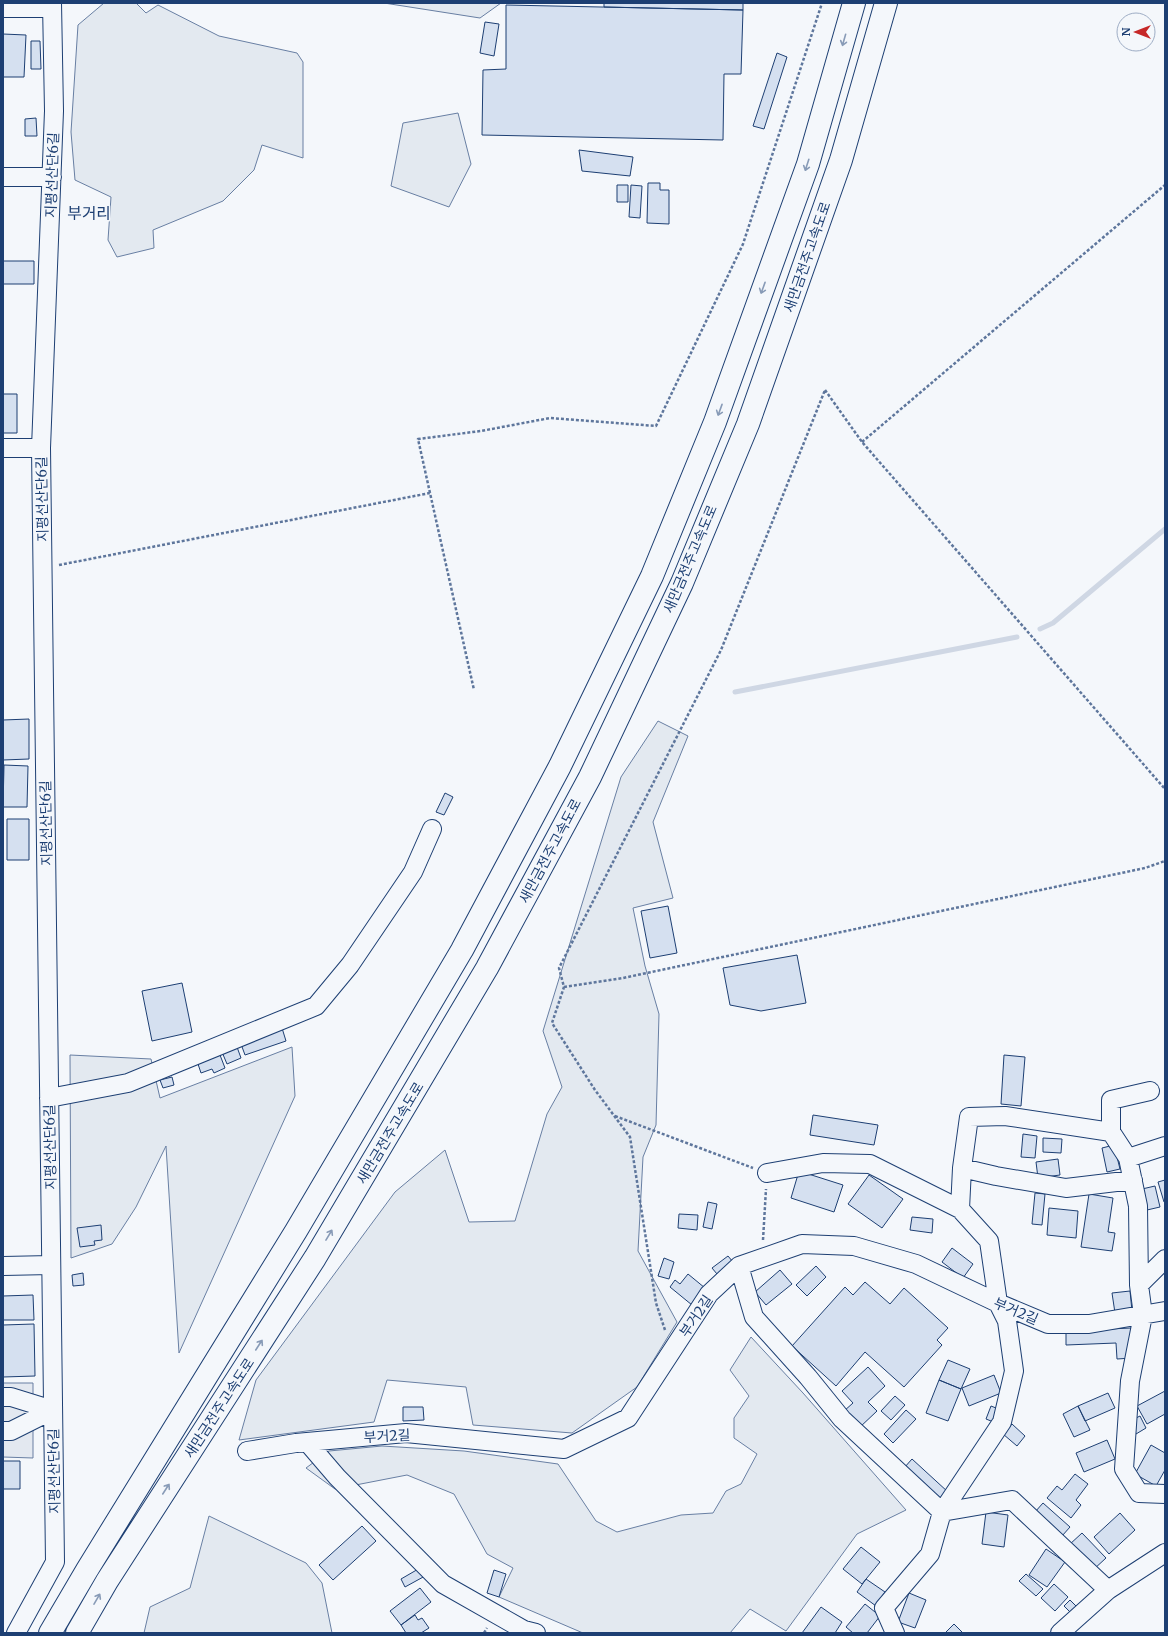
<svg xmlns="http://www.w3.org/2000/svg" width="1168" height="1636" font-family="Merriweather,'Noto Sans KR',serif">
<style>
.green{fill:#e3e9f0;stroke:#687fa3}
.parking{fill:#e3e8f0;stroke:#687fa3}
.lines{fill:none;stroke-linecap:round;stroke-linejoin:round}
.stream{stroke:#cfd7e4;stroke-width:5}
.building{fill:#d5e0f0;stroke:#1d3f73}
.minor-casing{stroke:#1d3f73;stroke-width:20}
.highway-casing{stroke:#1d3f73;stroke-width:24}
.path{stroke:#5e769c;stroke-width:2.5;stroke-dasharray:3 2;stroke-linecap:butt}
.minor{stroke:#f4f7fb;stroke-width:18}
.highway{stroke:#f4f7fb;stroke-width:22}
.oneway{stroke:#889bb7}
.labels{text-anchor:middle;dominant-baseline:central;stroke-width:3;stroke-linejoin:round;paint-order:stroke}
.street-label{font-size:14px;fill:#1d3f73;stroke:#f4f7fb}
.quarter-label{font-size:16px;fill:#1d3f73;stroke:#f4f7fb}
</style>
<rect width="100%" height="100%" fill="#f4f7fb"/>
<path class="green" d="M104 3H136L146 13 158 5 219 36 297 53 303 62V158L262 145 254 170 223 201 153 230 154 248 117 257 108 240 111 197 75 180 71 132 78 25Z
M384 3H501L480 18Z
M458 113 471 164 449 207 391 186 403 123Z
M658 721 688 736 653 822 673 898 633 908 645 966 659 1014 656 1125 643 1157 638 1251 677 1322 637 1387 572 1433 473 1425 466 1387 387 1380 374 1422 239 1440 256 1380 395 1192 445 1150 469 1222 515 1221 547 1114 562 1087 543 1031 621 777Z
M292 1047 295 1096 179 1353 166 1146 136 1207 112 1244 71 1258 70 1055 151 1059 160 1098Z
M751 1337 803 1393 906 1510 857 1534 786 1631 750 1609 730 1633H583L499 1597 513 1568 487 1554 454 1494 407 1475 335 1489 306 1468 329 1451 382 1446 464 1451 558 1464 596 1521 617 1532 681 1515 713 1513 726 1491 741 1484 757 1454 734 1438V1418L749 1396 730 1370Z
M209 1516 306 1563 322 1583 332 1633H144L150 1607 190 1588Z"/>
<path class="parking" d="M3 1383H33V1458L3 1457Z"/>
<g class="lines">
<path class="stream" d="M1040 629 1053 623 1165 529
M735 692 1017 637"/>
</g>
<path class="building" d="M604 3H743V10L604 7Z
M506 5 743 10 741 74H724L723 140 482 135 483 70 506 69Z
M485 22 499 24 494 56 480 53Z
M3 34 26 35 24 77H3Z
M31 41H40L41 69H31Z
M777 53 787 57 764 129 753 126Z
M36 118 37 136H25V119Z
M579 150 633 157 630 176 582 171Z
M648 183H660V190H669V224L647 223Z
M617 185H628V202H617Z
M631 185 642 186 640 218 629 217Z
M3 261H34V284H3Z
M3 394H17V433H3Z
M29 719V759L3 760V720Z
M4 765 28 766 27 807H3Z
M445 793 453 797 444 815 436 812Z
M7 819H29V860H7Z
M668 906 677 953 650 958 641 911Z
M797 955 806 1003 761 1011 730 1005 723 968Z
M182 983 192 1032 152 1041 142 991Z
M282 1028 286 1041 245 1055 241 1044Z
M237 1047 241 1058 227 1064 222 1052Z
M220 1055 225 1068 214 1073 212 1069 201 1073 198 1064Z
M1004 1055 1025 1057 1021 1106 1001 1104Z
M172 1077 174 1085 163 1088 160 1080Z
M813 1115 878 1125 874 1145 810 1135Z
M1023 1134 1037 1136 1035 1158 1021 1157Z
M1043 1138 1062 1139 1061 1153 1043 1152Z
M1114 1145 1120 1169 1107 1172 1102 1148Z
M1058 1159 1060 1175 1038 1178 1036 1162Z
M799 1171 843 1185 834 1212 791 1198Z
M869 1175 903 1199 882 1228 848 1204Z
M1165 1180V1202H1164L1158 1182Z
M1155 1186 1160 1207 1147 1210 1142 1189Z
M1035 1193 1045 1194 1042 1225 1032 1224Z
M1089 1194 1113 1198 1108 1232 1115 1233 1112 1251 1081 1247Z
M708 1202 717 1204 712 1229 703 1227Z
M1049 1208 1078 1211 1076 1238 1047 1235Z
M679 1214 698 1215 697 1230 678 1228Z
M912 1217 933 1219 932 1233 910 1230Z
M101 1225 102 1240 94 1241 95 1245 80 1247 77 1228Z
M952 1248 973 1264 963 1278 942 1262Z
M728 1256 733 1262 717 1274 712 1268Z
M664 1258 674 1262 669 1279 658 1276Z
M816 1266 826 1277 807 1296 796 1285Z
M780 1270 792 1284 766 1305 755 1292Z
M83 1273 84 1285 73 1286 72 1275Z
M688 1274 705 1288 692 1305 670 1287 675 1280 680 1284Z
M865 1282 890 1304 904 1288 948 1328 937 1340 942 1345 904 1387 865 1352 836 1386 792 1346 845 1287 853 1295Z
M1130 1291 1132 1311 1115 1313 1112 1293Z
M33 1295 34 1320H3V1296Z
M34 1324 35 1376 3 1377V1325Z
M1131 1328 1132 1358 1117 1359 1116 1343 1066 1345V1331Z
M948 1360 970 1369 961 1389 939 1380Z
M868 1367 885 1386 868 1402 877 1411 859 1428 844 1411 853 1403 842 1391Z
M994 1375 1001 1393 969 1406 962 1388Z
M939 1380 961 1389 948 1421 926 1413Z
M1165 1391V1414L1147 1424 1137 1406Z
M1108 1393 1115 1408 1085 1421 1078 1406Z
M895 1396 905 1405 891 1420 881 1411Z
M991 1406 1001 1410 996 1423 986 1419Z
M1078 1406 1090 1430 1074 1437 1063 1414Z
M403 1407H423L424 1420 403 1421Z
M906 1410 916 1419 893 1443 884 1434Z
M1140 1416 1146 1428 1136 1434 1130 1421Z
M1012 1424 1025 1436 1017 1446 1003 1434Z
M1107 1440 1115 1459 1084 1472 1076 1453Z
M1151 1445 1165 1453V1470L1156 1486 1135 1474Z
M912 1459 948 1492 940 1501 904 1468Z
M3 1461H20V1489H3Z
M1075 1474 1088 1484 1076 1500 1081 1505 1071 1518 1047 1498 1057 1486 1062 1490Z
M1043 1503 1070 1527 1062 1536 1035 1512Z
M986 1512 1008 1515 1004 1547 982 1544Z
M1120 1513 1135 1530 1109 1554 1094 1537Z
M362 1526 376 1541 333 1580 319 1565Z
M1082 1533 1106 1558 1093 1570 1069 1545Z
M861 1547 880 1562 862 1584 843 1569Z
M1046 1549 1065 1562 1047 1587 1029 1575Z
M420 1568 425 1576 405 1587 401 1579Z
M494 1570 506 1574 499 1597 487 1593Z
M1026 1574 1043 1589 1036 1596 1019 1581Z
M866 1579 885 1592 876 1606 857 1592Z
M1054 1584 1068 1597 1055 1611 1041 1598Z
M420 1588 431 1602 401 1625 390 1611Z
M909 1593 926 1600 915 1628 898 1622Z
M1070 1600 1076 1606 1070 1612 1064 1606Z
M865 1604 880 1616 867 1633H853L846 1627Z
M821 1607 842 1622 835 1633H802Z
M415 1615 418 1620 422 1618 429 1628 421 1633H406L401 1625Z
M954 1624 963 1633H945Z"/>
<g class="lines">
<g class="minor-casing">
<path id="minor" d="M3 8H52
M3 177H52
M3 448H41
M1150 1091 1111 1100V1132L1128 1158 1138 1206 1139 1285 1143 1315 1130 1381 1124 1469 1139 1493 1165 1494
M49 1098 128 1083 316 1006 350 965 413 872 432 829
M1128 1158 1165 1146
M962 1168 996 1176 1066 1188 1133 1180
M767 1173 823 1163 870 1164 960 1209
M3 1266 51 1265
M739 1266 754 1317 808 1377 842 1419 942 1512 1002 1422 1014 1371 1007 1321 998 1303 989 1241 960 1209 962 1168 969 1117 1005 1116 1111 1132
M1139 1285 1165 1259
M3 1397H11L53 1410
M3 1431H11L53 1410
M307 1442 337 1477 443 1584 524 1630 536 1633
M247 1451 296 1443 406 1433 564 1449 628 1418 709 1294 739 1266 802 1244 854 1246 916 1264 998 1303 1048 1324H1089L1165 1311
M16 1633 55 1562 41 448 54 111 52 3
M895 1633 884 1608 930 1554 942 1512 1012 1500 1108 1590
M1060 1633 1108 1590 1165 1553"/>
</g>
<g class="highway-casing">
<path id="highway" d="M50 1633 87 1570 296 1231 462 950 560 766 652 576 715 422 808 164 854 3
M77 1633 107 1581 315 1258 487 968 590 777 682 583 748 424 841 160 886 3"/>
</g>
<path class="path" d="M825 390 862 442 1165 789
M862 442 1165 185
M430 493 418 439 481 431 550 418 656 426 743 244 822 3
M59 565 430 493 474 690
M564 987 623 978 1145 868 1165 861
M615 1116 753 1168
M763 1240 766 1189
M665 1330 656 1303 630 1137 595 1090 552 1023 564 987 559 968 721 650 825 390
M484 1633 487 1628"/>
<use href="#minor" class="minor"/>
<use href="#highway" class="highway"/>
</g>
<defs><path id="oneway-shaft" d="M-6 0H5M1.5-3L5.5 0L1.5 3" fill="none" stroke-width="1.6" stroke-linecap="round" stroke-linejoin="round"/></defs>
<g class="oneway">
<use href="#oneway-shaft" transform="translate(844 40) rotate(106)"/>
<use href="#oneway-shaft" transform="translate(807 165) rotate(108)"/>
<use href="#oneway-shaft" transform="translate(763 288) rotate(110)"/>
<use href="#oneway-shaft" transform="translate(720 410) rotate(110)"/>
<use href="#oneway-shaft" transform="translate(329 1235) rotate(-59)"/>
<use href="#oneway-shaft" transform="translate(259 1345) rotate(-57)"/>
<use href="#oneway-shaft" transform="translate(166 1489) rotate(-57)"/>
<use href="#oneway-shaft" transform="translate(97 1599) rotate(-60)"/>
</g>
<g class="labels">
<g class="street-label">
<text transform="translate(52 175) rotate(-88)">지평선산단6길</text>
<text transform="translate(807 257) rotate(-71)">새만금전주고속도로</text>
<text transform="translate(42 499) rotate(-91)">지평선산단6길</text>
<text transform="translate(690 559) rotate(-67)">새만금전주고속도로</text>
<text transform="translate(46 823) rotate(-91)">지평선산단6길</text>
<text transform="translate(550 851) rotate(-62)">새만금전주고속도로</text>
<text transform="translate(390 1133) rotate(-59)">새만금전주고속도로</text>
<text transform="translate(50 1147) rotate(-91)">지평선산단6길</text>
<text transform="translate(1016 1311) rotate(23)">부거2길</text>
<text transform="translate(696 1316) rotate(-56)">부거2길</text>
<text transform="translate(219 1408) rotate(-57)">새만금전주고속도로</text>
<text transform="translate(387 1436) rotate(-3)">부거2길</text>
<text transform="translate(54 1471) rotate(-91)">지평선산단6길</text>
</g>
<g class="quarter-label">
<text x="89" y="213">부거리</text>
</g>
</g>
<rect width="1168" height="1636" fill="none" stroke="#1d3f73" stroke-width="8"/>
<g transform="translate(1136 32) rotate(270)"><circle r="19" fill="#f4f7fb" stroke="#9eadc5"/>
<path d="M0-3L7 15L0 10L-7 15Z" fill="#c62828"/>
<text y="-6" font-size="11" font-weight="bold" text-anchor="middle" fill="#1d3f73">N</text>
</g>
</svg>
